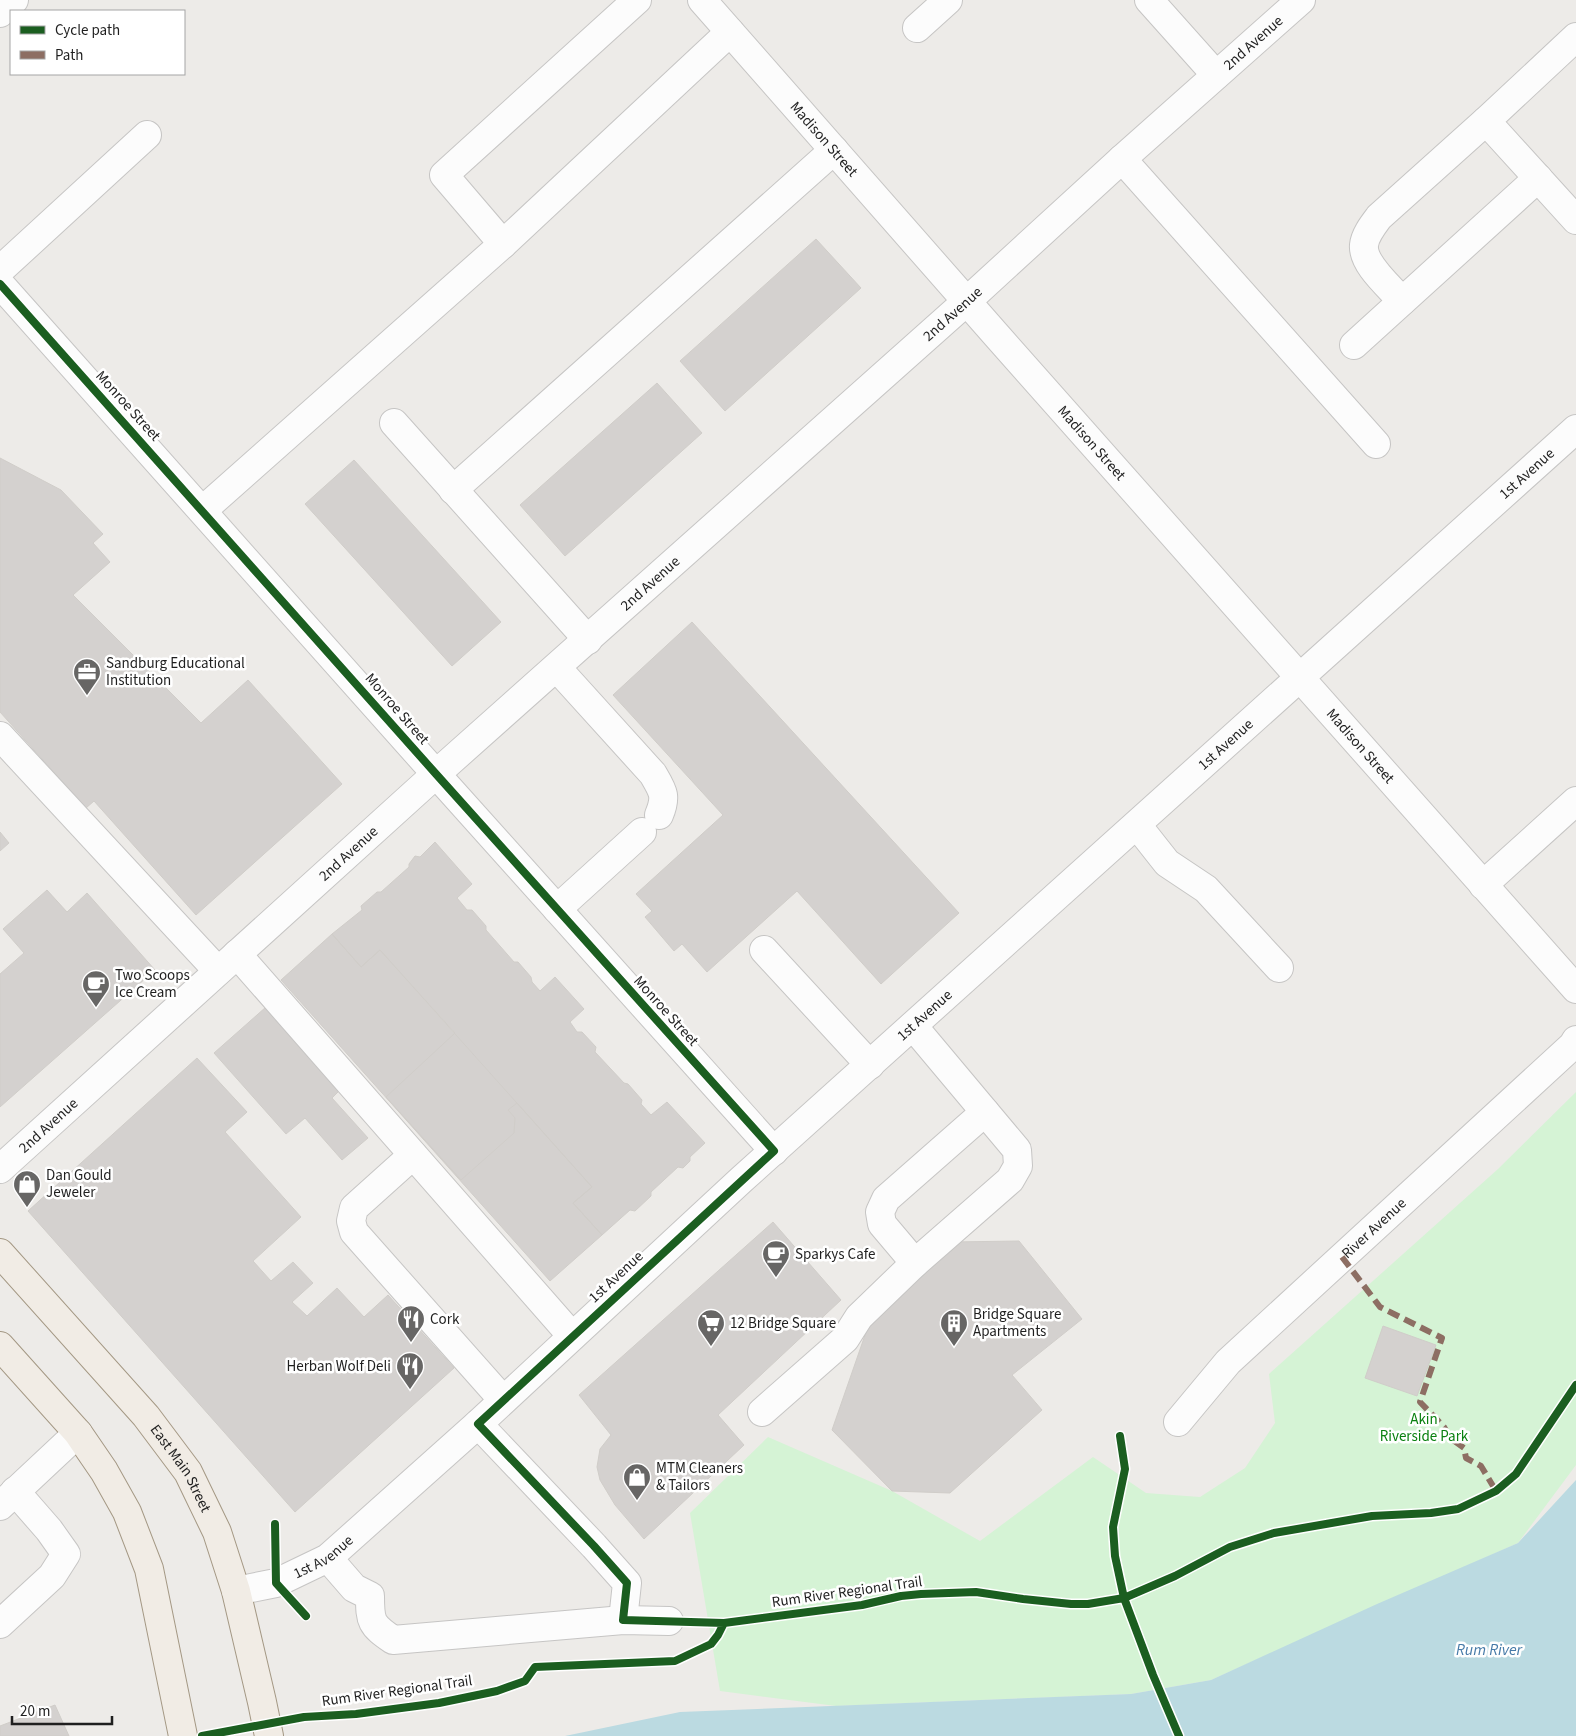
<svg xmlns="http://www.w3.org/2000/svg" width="1576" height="1736" font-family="'Source Sans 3',sans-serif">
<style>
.park{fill:#d5f3d5}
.water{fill:#bbdae1}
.building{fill:#d4d1cf;stroke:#d0cdc9}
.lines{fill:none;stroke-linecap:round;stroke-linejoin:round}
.minor-casing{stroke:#c6c5c4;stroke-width:30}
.major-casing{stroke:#a49884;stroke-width:30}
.minor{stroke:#fcfcfc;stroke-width:28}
.major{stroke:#f1ece5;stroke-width:28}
.quiet{stroke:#8d6e63;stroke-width:6;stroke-dasharray:12 6;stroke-linecap:butt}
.cycleway-casing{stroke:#fff;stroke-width:11}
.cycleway{stroke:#1b5e20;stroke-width:8}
.labels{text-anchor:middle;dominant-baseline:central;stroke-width:5;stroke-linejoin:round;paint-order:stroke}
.street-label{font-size:15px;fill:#1f1f1f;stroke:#fff}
.poi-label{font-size:15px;fill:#1f1f1f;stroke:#fff;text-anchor:start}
.park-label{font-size:15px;fill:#0a8010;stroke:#fff}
.water-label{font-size:16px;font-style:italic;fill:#467aa8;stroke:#fff}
</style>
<rect width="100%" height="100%" fill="#edebe8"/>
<path class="park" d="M1576 1092V1465L1518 1543 1211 1680 1131 1694 836 1706 720 1691 690 1513 768 1437 892 1491 980 1541 1093 1457 1146 1493 1200 1497 1245 1468 1275 1423 1269 1374 1498 1169Z"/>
<path class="water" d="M1576 1480V1736H565L680 1712 1131 1694 1211 1680 1377 1604 1518 1543Z"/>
<path class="building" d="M816 239 861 288 725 411 680 361Z
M657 383 702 433 565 556 520 505Z
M0 458 61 490 103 534 93 543 110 562 73 595 201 723 248 680 342 784 196 915 94 801 86 808 0 712Z
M354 460 501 622 452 666 305 504Z
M692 622 959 913 881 984 797 891 707 972 682 944 674 951 645 917 652 911 636 894 723 815 613 695Z
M0 832 9 843 0 851Z
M435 842 472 884 457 898 467 910H472L486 926V930L514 962H518L531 977 532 982 540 991 555 977 584 1009 570 1022 577 1032H582L596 1047 595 1052 624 1083 628 1084 642 1100 641 1104 651 1115 667 1102 705 1143 690 1157V1161L683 1168 678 1167 651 1192V1196L635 1211 630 1210 602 1235 573 1203 592 1187 517 1103 508 1110 515 1118 514 1133 461 1180 386 1097 455 1033 380 950 361 967 332 934 362 910 361 906 377 892H381L409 867V864L415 856 420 857Z
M47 890 67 912 87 893 155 970 0 1107V974L24 953 3 929Z
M332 934 361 967 380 950 592 1187 573 1203 602 1235 550 1281 281 980Z
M266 1007 339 1091 332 1098 368 1138 342 1160 305 1118 286 1134 214 1053Z
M197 1058 247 1112 225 1132 301 1217 253 1261 271 1281 293 1262 313 1283 292 1302 307 1316 337 1288 364 1317 388 1295 454 1368 295 1512 28 1211Z
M773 1222 841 1300 718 1415 744 1445 644 1539 615 1505 600 1480 597 1467 600 1449 611 1435 579 1395Z
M1019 1241 1082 1319 1012 1375 1042 1410 950 1493 892 1491 832 1430 872 1315 951 1242Z
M1383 1326 1436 1345 1417 1396 1365 1378Z
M55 1705 69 1736H0V1726Z"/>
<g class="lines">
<g class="minor-casing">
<g id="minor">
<path id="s1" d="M702 0 998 337 1576 989"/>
<path d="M1149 0 1216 75"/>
<path d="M0 13 14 0"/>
<path d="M917 28 948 0"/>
<path d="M1576 37 1486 121 1576 220"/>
<path d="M1122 159 1376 444"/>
<path d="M503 244 444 175 637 0"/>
<path d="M0 270 147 135"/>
<path d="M0 284 436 774 774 1151"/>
<path d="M1402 301C1390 287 1362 264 1364 245 1365 235 1373 225 1379 217L1486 121"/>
<path d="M1354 345 1538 178"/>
<path d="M394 423 588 640"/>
<path d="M453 490 834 150"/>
<path d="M203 510 503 244 730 32"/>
<path d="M557 668 653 774C663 791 667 796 659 815"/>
<path d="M0 736 218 971"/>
<path d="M1137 825 1167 863 1206 889 1279 968"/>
<path d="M1483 885 1576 801"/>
<path d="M557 909 642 832"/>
<path d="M764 950 870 1065"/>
<path d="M237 954 572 1336"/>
<path d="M413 1155 354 1208 351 1221 354 1232 503 1400"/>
<path id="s2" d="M0 1169 436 774 967 301 1122 159 1301 0"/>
<path d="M915 1263 882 1224 880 1212 886 1199 985 1112"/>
<path d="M762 1412 845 1339 859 1317 915 1263 1010 1180 1018 1166 1017 1150 913 1026"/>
<path id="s3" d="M1178 1422 1228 1362 1573 1045 1576 1040"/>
<path d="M478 1424 594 1546 627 1583 623 1620"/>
<path d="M0 1506 78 1433"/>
<path d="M328 1558 354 1588 370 1596C370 1622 371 1625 393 1640L623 1620 669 1621"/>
<path id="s4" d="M236 1591 276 1583 328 1558 478 1424 741 1180 1576 429"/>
<path d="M0 1624 52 1576 66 1554 49 1530 15 1491"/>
</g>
</g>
<g class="major-casing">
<g id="major">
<path id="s5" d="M0 1253 146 1416 188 1472 217 1532 236 1591 262 1702 269 1736"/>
<path d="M0 1346 78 1433 104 1471 127 1512 149 1569 183 1736"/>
</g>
</g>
<use href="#minor" class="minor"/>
<use href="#major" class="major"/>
<path class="quiet" d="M1342 1257 1380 1307 1442 1338 1420 1402 1444 1427 1450 1438 1464 1448 1466 1458 1481 1466 1496 1491"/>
<g class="cycleway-casing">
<path id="cycleway" d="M0 284 436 774 774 1151 478 1424 594 1546 627 1583 623 1620 724 1623 718 1635 711 1644 675 1661 535 1667 525 1681 497 1691 439 1703 356 1714 304 1717 202 1736
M1120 1436 1125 1469 1113 1527 1115 1556 1124 1598 1153 1675 1179 1736
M275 1524 276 1583 306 1616
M724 1623 862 1605 901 1596 921 1594 976 1592 1023 1599 1071 1604H1088L1124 1598 1175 1576 1230 1547 1274 1533 1372 1516 1431 1513 1458 1509 1496 1491 1516 1474 1576 1385"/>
</g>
<use href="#cycleway" class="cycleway"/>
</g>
<defs>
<g id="office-pin" transform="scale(1.4375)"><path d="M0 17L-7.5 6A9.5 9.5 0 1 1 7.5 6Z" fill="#676665" stroke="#fff"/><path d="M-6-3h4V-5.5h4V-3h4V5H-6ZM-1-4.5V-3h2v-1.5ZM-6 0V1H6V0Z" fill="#fff"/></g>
<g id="cafe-pin" transform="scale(1.4375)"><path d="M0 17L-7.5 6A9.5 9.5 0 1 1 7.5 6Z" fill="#676665" stroke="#fff"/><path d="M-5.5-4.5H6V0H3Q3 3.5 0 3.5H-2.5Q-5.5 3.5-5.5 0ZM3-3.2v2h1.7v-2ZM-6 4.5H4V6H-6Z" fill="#fff"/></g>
<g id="shop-pin" transform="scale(1.4375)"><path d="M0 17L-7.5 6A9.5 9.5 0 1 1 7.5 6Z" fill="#676665" stroke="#fff"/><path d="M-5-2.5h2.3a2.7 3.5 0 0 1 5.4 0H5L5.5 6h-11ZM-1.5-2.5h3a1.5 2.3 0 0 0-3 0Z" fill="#fff"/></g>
<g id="restaurant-pin" transform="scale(1.4375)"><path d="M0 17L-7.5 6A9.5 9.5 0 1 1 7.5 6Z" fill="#676665" stroke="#fff"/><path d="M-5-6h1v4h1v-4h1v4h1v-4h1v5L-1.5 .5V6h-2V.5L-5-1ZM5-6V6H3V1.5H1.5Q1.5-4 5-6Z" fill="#fff"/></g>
<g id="supermarket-pin" transform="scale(1.4375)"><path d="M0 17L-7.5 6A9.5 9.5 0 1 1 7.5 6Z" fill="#676665" stroke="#fff"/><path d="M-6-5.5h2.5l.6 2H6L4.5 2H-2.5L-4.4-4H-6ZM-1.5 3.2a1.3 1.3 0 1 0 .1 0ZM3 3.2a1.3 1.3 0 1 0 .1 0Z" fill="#fff"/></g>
<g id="building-pin" transform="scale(1.4375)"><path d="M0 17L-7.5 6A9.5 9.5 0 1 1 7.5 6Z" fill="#676665" stroke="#fff"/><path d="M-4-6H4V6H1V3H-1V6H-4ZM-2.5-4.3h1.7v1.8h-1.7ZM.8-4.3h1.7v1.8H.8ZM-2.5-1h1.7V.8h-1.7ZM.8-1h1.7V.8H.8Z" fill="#fff"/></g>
</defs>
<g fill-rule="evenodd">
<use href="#office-pin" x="87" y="672"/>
<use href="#cafe-pin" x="96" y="984"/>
<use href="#shop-pin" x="27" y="1184"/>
<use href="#cafe-pin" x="776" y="1254"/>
<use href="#restaurant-pin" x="411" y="1319"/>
<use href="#supermarket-pin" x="711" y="1323"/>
<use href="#building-pin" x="954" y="1323"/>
<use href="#restaurant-pin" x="410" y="1366"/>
<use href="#shop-pin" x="637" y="1477"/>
</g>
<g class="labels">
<g class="street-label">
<text stroke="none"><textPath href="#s2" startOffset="1685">2nd Avenue</textPath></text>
<text stroke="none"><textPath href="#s1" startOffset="185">Madison Street</textPath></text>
<text stroke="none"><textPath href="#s2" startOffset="1280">2nd Avenue</textPath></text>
<text transform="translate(128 406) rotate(48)">Monroe Street</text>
<text stroke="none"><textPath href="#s1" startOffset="590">Madison Street</textPath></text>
<text stroke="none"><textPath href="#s4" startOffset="1715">1st Avenue</textPath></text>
<text stroke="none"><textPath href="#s2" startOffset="875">2nd Avenue</textPath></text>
<text transform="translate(397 709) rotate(49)">Monroe Street</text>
<text stroke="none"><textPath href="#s4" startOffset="1310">1st Avenue</textPath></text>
<text stroke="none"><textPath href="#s1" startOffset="995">Madison Street</textPath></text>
<text stroke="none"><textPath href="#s2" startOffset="470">2nd Avenue</textPath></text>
<text transform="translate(666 1011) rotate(48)">Monroe Street</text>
<text stroke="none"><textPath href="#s4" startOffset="905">1st Avenue</textPath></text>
<text stroke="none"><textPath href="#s2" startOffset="65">2nd Avenue</textPath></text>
<text stroke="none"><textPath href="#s3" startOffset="276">River Avenue</textPath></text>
<text transform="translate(616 1277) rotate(-43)">1st Avenue</text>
<text stroke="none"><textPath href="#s5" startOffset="282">East Main Street</textPath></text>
<text stroke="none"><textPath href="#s4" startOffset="95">1st Avenue</textPath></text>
<text transform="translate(847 1592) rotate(-8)">Rum River Regional Trail</text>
<text transform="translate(397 1691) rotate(-8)">Rum River Regional Trail</text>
</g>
<g class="poi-label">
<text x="106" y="663">Sandburg Educational<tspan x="106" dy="17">Institution</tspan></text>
<text x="115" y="975">Two Scoops<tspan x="115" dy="17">Ice Cream</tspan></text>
<text x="46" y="1175">Dan Gould<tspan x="46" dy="17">Jeweler</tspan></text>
<text x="795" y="1254">Sparkys Cafe</text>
<text x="973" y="1314">Bridge Square<tspan x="973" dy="17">Apartments</tspan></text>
<text x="430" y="1319">Cork</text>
<text x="730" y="1323">12 Bridge Square</text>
<text x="391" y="1366" text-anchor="end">Herban Wolf Deli</text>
<text x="656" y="1468">MTM Cleaners<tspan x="656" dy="17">&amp; Tailors</tspan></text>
</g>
<g class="park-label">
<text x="1424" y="1419">Akin<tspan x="1424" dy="17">Riverside Park</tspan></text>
</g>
<g class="water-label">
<text x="1489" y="1650">Rum River</text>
</g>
</g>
<rect x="10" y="10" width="175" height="65" fill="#ffffff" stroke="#a5a5a5"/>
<rect x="20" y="26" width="25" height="8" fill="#1b5e20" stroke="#a5a5a5"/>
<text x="55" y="35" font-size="15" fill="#1f1f1f">Cycle path</text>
<rect x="20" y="51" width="25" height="8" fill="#8d6e63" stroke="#a5a5a5"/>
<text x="55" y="60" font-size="15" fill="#1f1f1f">Path</text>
<path d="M12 1716v8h100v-8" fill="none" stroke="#1f1f1f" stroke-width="2.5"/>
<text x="20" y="1716" font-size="15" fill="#1f1f1f" stroke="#ffffff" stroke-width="4" paint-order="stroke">20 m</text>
</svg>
